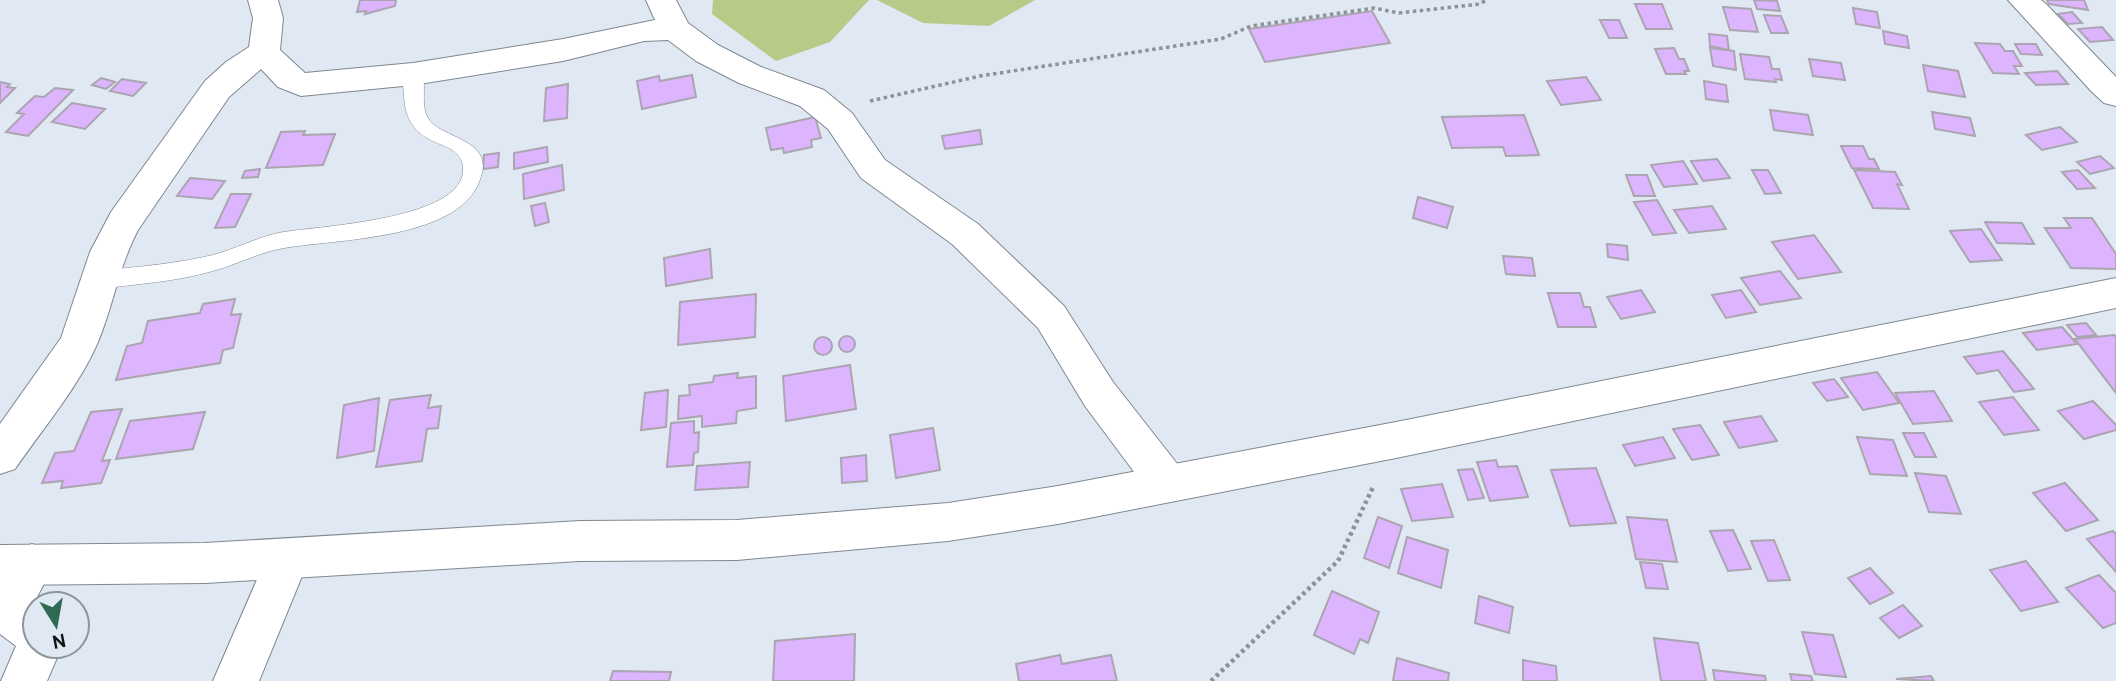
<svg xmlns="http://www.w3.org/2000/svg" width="2116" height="681" font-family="Overpass,sans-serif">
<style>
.green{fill:#b6cb88}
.building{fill:#ddb4fe;stroke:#aba5b0;stroke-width:2}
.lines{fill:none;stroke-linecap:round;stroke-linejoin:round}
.service-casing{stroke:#7f8890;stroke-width:1}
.minor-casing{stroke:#7f8890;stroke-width:2}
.tertiary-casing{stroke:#7f8890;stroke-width:2}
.path-far1{stroke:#8b9299;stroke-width:3.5;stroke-dasharray:3.5 3.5;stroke-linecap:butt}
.path{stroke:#8b9299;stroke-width:4.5;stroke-dasharray:3.5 3.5;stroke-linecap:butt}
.service{fill:#fff;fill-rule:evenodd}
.minor{fill:#fff;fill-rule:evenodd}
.tertiary{fill:#fff;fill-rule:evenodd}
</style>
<rect width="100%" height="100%" fill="#e0e9f3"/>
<path class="green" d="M713 0H869L830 42 776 61 712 14Z
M877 0H1035L989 26 923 23Z"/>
<path class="building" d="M360 0H396L395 6 365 14 366 11 357 12Z
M1754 0 1777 1 1780 11 1757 9Z
M2047 0H2084L2088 10 2049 4Z
M1635 4H1662L1672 29H1646Z
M1723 7 1751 9 1758 32 1730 30Z
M1853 8 1877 12 1880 28 1856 24Z
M1372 11 1390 43 1265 62 1249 29Z
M2072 12 2082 23 2068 24 2058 14Z
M1764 15 1781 16 1788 33H1771Z
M1600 20H1619L1627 38H1609Z
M2102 27 2113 40 2090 42 2078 29Z
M1883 31 1907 36 1909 48 1885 44Z
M1709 34 1727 36 1729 50 1710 46Z
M1975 43 2000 44 2005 51H2013L2022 66H2014L2019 74 1993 73Z
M2015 44H2036L2042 55 2021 54Z
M1674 48 1679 59H1684L1689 71H1684L1686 74H1666L1655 49Z
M1710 48 1734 51 1736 70 1713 66Z
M1740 54 1769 57 1772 69H1779L1782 80 1775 79 1776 82 1745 79Z
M1809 59 1841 63 1845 80 1813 76Z
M1923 65 1958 71 1965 97 1928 91Z
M2057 71 2068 84 2036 85 2025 73Z
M692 75 696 97 642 109 637 81 659 76 660 81Z
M1586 77 1601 100 1561 105 1547 81Z
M101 78 115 82 106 89 92 85Z
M122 79 146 83 133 96 110 91Z
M1704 81 1726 85 1728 102 1706 99Z
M0 82 10 84 7 87 15 88 0 103Z
M568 84 567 118 544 121 546 88Z
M55 88 73 90 28 136 6 132 24 114 17 113 35 96 44 97Z
M72 103 105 109 85 129 52 122Z
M1770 110 1808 115 1813 135 1774 130Z
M1932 112 1970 118 1975 136 1935 129Z
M1524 115 1539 155 1506 156 1503 147 1452 148 1442 117Z
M815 117 821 138 811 140 812 147 784 153 783 148 771 150 766 128Z
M2060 127 2077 142 2042 150 2026 135Z
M980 130 982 144 945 149 942 136Z
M305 131 303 135 335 134 323 165 266 168 281 132Z
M1841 146H1863L1869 159H1874L1879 169 1852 168Z
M547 147 548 162 514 169V153Z
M499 153 498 167 483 169 484 155Z
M2100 156 2114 168 2090 174 2077 162Z
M1717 159 1730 178 1703 181 1691 161Z
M1683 161 1697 184 1664 187 1651 165Z
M562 165 564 190 524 199 523 174Z
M260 169 258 177 242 178 245 171Z
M1752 170H1768L1781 193 1765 194Z
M1854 170 1895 172 1902 185 1897 184 1909 209 1873 208Z
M2078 170 2095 188 2077 189 2062 172Z
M1626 175H1647L1655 196H1634Z
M190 178 225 181 212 199 177 196Z
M231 194H251L235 227 215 228Z
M1418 197 1453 207 1447 228 1413 218Z
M1657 200 1676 233 1653 235 1634 202Z
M545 203 549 222 535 226 531 206Z
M1712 206 1726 229 1689 233 1674 210Z
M2064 218H2092L2116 254V269L2071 268 2045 228H2071Z
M1985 222 2022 223 2034 244 1997 243Z
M1981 229 2002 260 1970 262 1950 231Z
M1814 235 1841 272 1798 279 1772 242Z
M1607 244 1627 246 1628 260 1608 257Z
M710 249 712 278 666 286 664 258Z
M1503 256 1532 258 1535 276 1506 274Z
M1780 271 1801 298 1760 305 1741 278Z
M1641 290 1655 312 1621 319 1607 297Z
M1741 290 1756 312 1726 318 1712 295Z
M1548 293H1580L1584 307H1590L1596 327H1558Z
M756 294 755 337 678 345 680 302Z
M235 299 231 315 241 314 233 348 223 350 220 363 116 380 127 346 142 343 148 321 200 313 203 304Z
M2086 323 2096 335 2077 337 2067 325Z
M2062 327 2077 344 2037 350 2023 333Z
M2114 335 2116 337V393L2075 339Z
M839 344a8 8 0 1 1 16 0a8 8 0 1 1-16 0Z
M814 346a9 9 0 1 1 18 0a9 9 0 1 1-18 0Z
M2003 351 2034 389 2014 392 1998 370 1977 374 1964 357Z
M850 365 856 409 786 421 783 376Z
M1877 372 1899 403 1863 410 1841 378Z
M738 373 737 378 756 376V408L737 411 736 423 702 427V416L678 419 679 396 690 395 689 385 713 382 714 376Z
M1834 379 1848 397 1827 401 1813 383Z
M668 390 666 427 641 430 645 393Z
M1934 391 1952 421 1913 424 1895 393Z
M431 395 428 408 441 406 438 428 427 429 422 461 376 467 390 400Z
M2013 397 2039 430 2004 435 1979 402Z
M379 398 374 451 337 458 344 405Z
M2093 401 2116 425V430L2084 439 2058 411Z
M122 409 102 461 110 460 101 483 61 488 63 481 42 483 55 453 74 451 91 412Z
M205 412 193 449 116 459 130 421Z
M1761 416 1777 441 1739 448 1724 422Z
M694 421V433L699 432 698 452 694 453 693 465 667 467 671 423Z
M1700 425 1719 455 1692 460 1673 429Z
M933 428 940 470 896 478 890 435Z
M1903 433H1924L1936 457H1915Z
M1663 437 1675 458 1635 466 1623 445Z
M1857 437 1893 440 1907 476 1870 474Z
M866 455 867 481 842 483 841 458Z
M1496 460 1498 467 1517 466 1528 497 1490 501 1477 462Z
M750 462 748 487 695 490 697 466Z
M1596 468 1616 523 1570 526 1551 470Z
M1473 469 1484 498 1468 500 1458 470Z
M1915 473 1946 476 1961 514 1929 512Z
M2065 483 2098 520 2066 531 2033 493Z
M1442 484 1453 517 1412 521 1401 489Z
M1378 517 1402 526 1389 568 1364 558Z
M1627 517 1667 520 1677 562 1636 559Z
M1733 530 1751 569 1728 571 1710 531Z
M2113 531 2116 534V572L2087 539Z
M1407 537 1448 550 1441 588 1398 573Z
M1774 540 1790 580 1768 581 1751 541Z
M2026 561 2058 602 2021 611 1990 570Z
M1640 562 1662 564 1668 589 1646 588Z
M1870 568 1893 593 1870 604 1848 578Z
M2099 575 2116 593V623L2103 628 2066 588Z
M1332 591 1379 612 1368 643 1360 639 1354 654 1314 635Z
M1479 596 1513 607 1509 633 1475 623Z
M1903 605 1922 626 1899 638 1880 618Z
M1802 632 1833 635 1846 677 1815 674Z
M855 634 854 681H773L775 641Z
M1654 638 1698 643 1706 681H1661Z
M1060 655 1062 664 1111 655 1117 681H1019L1016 664Z
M1397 658 1449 673 1448 681H1393Z
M1523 660 1556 666 1557 681H1523Z
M1713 670 1765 676 1766 681H1715Z
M613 671 671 672 669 681H610Z
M1790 674 1811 676 1813 681H1792Z
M1931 676 1934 681 1896 679Z"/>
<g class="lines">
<g class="service-casing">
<path id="service" d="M413 67 420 69C429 84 418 106 430 121 444 138 490 140 482 173 467 242 334 238 279 249 256 254 235 265 213 271 175 282 136 284 97 289L89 286 86 280 89 274 97 271C136 267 175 264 213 255 235 249 256 238 278 233 311 226 478 221 462 162 455 137 406 151 404 95 403 87 402 77 406 69Z"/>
</g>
<g class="minor-casing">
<path id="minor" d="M248 0H278L283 18 280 50 305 73 413 63 563 39 655 20 646 0H676L688 23 718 45 761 67 824 90 852 113 885 160 978 224 1064 306 1113 382 1182 470 1188 483 1182 496 1167 502 1152 496 1085 406 1038 328 952 244 861 178 828 129 800 106 739 83 696 61 668 40 644 41 563 61 413 85 301 96 278 87 261 69 229 97 138 230C119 266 113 306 98 342 78 388 43 428 15 469L0 474V424L61 338 90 252 111 212 205 81 226 62 249 47 253 18Z
M2008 0H2041L2046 4 2116 77V106L2104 103 2092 92Z
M287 539 302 545 309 559 259 681H213L272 545Z
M32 544 47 550 54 564 33 605 35 646H62L47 681H1L16 646 0 634V578L17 550Z"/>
</g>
<g class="tertiary-casing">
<path id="tertiary" d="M2116 278V308L1396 458 1058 524 948 541 737 560 580 561 205 583 0 585V545L205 543 580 521 737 520 948 503 1058 486 1396 422Z"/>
</g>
<path class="path-far1" d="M870 101 980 76 1221 39 1251 26 1374 8 1399 13 1480 4 1486 0"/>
<path class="path" d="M1211 681 1338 561 1374 485"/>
<use href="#service" class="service"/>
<use href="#minor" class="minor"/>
<use href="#tertiary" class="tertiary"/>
</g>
<g transform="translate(56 625) rotate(169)"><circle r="33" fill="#e0e9f3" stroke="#8d949b" stroke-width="2"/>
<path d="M0-5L12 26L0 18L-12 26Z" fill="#2f6952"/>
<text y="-10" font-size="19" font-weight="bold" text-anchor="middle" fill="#111417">N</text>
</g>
</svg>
